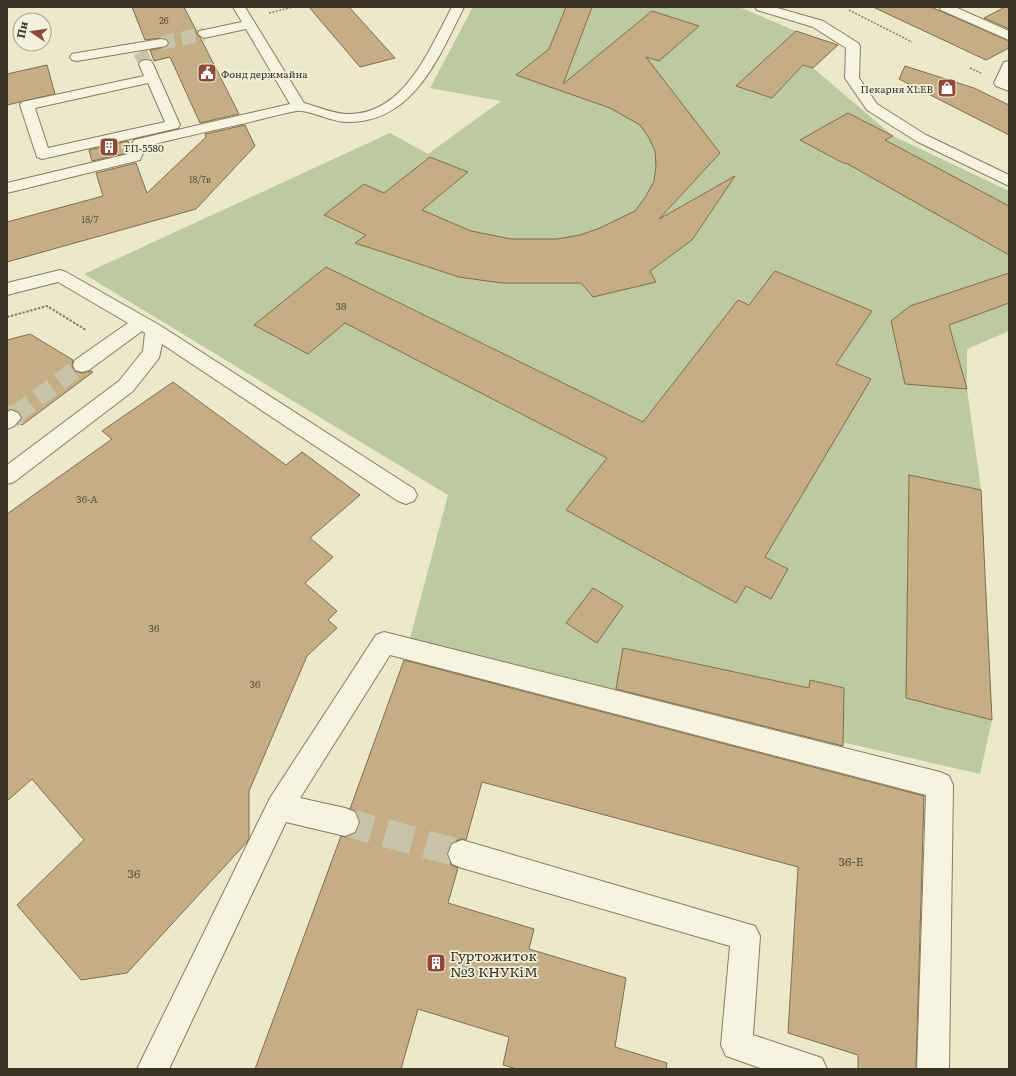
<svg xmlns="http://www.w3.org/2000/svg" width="1016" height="1076" font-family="Literata,serif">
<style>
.green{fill:#bcc9a1}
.building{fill:#c5ad86;stroke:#846d4a}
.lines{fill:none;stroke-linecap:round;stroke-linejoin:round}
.minor-tunnel-far3{stroke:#c7c4aa;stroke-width:14;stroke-dasharray:14 7;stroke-linecap:butt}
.minor-tunnel-far2{stroke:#c7c4aa;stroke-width:18;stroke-dasharray:18 9;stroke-linecap:butt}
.minor-tunnel-far1{stroke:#c7c4aa;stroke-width:22;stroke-dasharray:22 11;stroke-linecap:butt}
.minor-tunnel{stroke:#c7c4aa;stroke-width:28;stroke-dasharray:28 14;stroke-linecap:butt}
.minor-casing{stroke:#877d62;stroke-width:2}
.path-far1{stroke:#877d62;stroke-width:1.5;stroke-dasharray:2 1.5;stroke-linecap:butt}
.path{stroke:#877d62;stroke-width:2;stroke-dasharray:2.5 1.5;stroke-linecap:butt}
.minor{fill:#f6f4df;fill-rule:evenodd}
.labels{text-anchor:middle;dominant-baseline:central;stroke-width:3.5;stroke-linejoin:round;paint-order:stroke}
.far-number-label{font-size:9px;fill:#5c523c}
.far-poi-label{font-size:10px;fill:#393323;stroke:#f3f1db;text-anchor:start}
.number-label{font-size:10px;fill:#5c523c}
.near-number-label{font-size:12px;fill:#5c523c}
.near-poi-label{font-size:14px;fill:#393323;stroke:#f3f1db;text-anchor:start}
</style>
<rect width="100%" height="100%" fill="#ebe8cc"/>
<path class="green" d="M473 7H739L796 31 771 54 813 68 893 136 1009 191V331L967 349V389L981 490 992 720 980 774 409 642 448 495 84 274 390 133 428 154 501 101 430 88Z"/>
<path class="building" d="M132 7H184L197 32V34L200 37 239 114 200 123 170 57 154 61 150 50 166 47 169 42 166 39 161 38 145 40Z
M309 7H349L395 58 360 67Z
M566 7H592L563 84 652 11 699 26 659 61 646 57 720 153 659 219 735 176 692 240 650 271 656 282 593 297 581 283H501L459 277 355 243 366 235 324 215 364 184 384 193 430 157 468 172 422 210 471 231 511 239H557L580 235 600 228 635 211 646 196 654 181 656 166 655 151 649 138 640 125 610 108 516 75 549 49Z
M873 7H931L1009 41V48L986 60Z
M1005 7H1009V29L984 18Z
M796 31 838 45 813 68 803 65 772 98 736 86Z
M47 65 55 94 7 105V74Z
M905 66 974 88 1009 105V135L899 79Z
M848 113 893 136 885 140 1009 206V255L846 163 845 164 800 140Z
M245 125 255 146 196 209 7 262V222L103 196 96 173 136 163 147 193 206 137 205 134Z
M128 141 130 146 127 153 92 161 89 150Z
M326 267 643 422 738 300 749 305 775 271 872 311 836 364 871 379 765 557 788 569 771 599 746 586 736 603 566 510 607 458 345 323 308 354 254 325Z
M1009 273V303L949 325 967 389 905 384 891 321 910 306Z
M30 334 73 360 72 366 75 371 82 373 91 371 93 372 22 425 19 423 22 418 19 412 12 409 7 410V340Z
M173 382 286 465 302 452 360 495 310 538 333 557 305 583 337 611 328 620 337 628 307 656 249 791V838L247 842 127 973 81 980 17 905 84 840 32 779 7 801V514L112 439 102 431Z
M909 475 981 490 992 720 906 698Z
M593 588 623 606 597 643 566 623Z
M623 648 809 688 810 680 844 688 843 746 616 689Z
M404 660 924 796 916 1069H858V1055L788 1033 798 867 482 782 466 840 461 839 451 843 447 853 451 865 458 868 448 903 534 929 529 949 626 978 615 1047 667 1063 666 1069H517L503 1065 509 1037 418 1009 401 1069H255L341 836 346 837 356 833 360 823 356 811 350 809Z"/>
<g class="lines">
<path class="minor-tunnel-far3" d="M161 43 204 34
M140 52 146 64"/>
<path class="minor-tunnel-far2" d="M16 414 82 365"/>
<path class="minor-tunnel-far1" d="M11 418 18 413"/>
<path class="minor-tunnel" d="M345 822 462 854"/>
<g class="minor-casing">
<path id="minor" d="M233 7H245L304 103C318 107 332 113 346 114 404 116 429 50 452 7H464C439 57 413 124 346 122 332 122 307 109 296 111 280 114 263 119 246 123 213 130 179 138 146 146L140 160 7 193V183L128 154 134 140 290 104 246 29 204 38 198 34 199 31 242 22Z
M755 7H774L823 21 858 43 860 46 859 78 877 104 926 135 1009 175V186L916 141 867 110 845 78 846 48 813 27 757 10Z
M939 7H955L1009 31V40L941 10Z
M161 39 166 40 168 43 166 46 77 61 72 60 70 57 72 54 77 53Z
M146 60 151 61 153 64 180 125 178 128 42 159 37 157 20 105 22 102 144 76 139 64 141 61ZM148 83 165 122 48 148 35 108Z
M1009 61V91L996 86 994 83 1004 62Z
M60 270 66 272 161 326 414 489 417 495 414 501 406 504 398 501 162 344 159 358 133 391 14 482 7 484V465L119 381 143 351 145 333 142 331 89 370 82 372 75 370 73 365 75 360 128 323 58 282 7 295V283Z
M11 410 18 413 21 418 14 426 7 429V412Z
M384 632 940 772 949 776 953 785 949 1069H917L926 795 390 655 300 798 345 808 355 812 359 822 355 832 345 836 286 822 169 1069H137L270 798 376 635Z
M462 840 755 926 760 936 753 1035 822 1058 827 1069H763L726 1056 721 1045 730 946 462 868 452 864 448 854 452 844Z"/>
</g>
<path class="path-far1" d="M849 10 912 42
M269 13 293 7
M970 68 981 73"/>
<path class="path" d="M7 317 47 306 86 330"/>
<use href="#minor" class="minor"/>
</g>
<defs>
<g id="civic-square" transform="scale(1)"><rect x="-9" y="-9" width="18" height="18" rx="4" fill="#904937" stroke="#f3f1db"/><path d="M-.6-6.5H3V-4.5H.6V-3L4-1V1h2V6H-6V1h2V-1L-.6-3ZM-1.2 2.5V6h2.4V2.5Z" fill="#fff"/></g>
<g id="shop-square" transform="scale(1)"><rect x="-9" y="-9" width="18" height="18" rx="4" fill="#904937" stroke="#f3f1db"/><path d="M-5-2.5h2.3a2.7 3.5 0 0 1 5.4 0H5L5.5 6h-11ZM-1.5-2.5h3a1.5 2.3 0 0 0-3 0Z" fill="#fff"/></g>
<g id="building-square" transform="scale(1)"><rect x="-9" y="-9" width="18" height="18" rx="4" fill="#904937" stroke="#f3f1db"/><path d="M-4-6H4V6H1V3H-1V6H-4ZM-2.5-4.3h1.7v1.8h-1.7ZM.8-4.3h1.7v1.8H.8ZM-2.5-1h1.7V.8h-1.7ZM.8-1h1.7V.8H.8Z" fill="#fff"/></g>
</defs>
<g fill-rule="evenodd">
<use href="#civic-square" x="207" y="73"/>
<use href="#shop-square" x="947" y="88"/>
<use href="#building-square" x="109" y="147"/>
<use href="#building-square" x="436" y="963"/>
</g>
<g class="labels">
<g class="far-number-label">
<text x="164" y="20">26</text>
<text x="200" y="179">18/7в</text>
<text x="90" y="219">18/7</text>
</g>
<g class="far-poi-label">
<text x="221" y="73">Фонд держмайна</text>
<text x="933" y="88" text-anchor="end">Пекарня XLEB</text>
<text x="123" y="147">ТП-5580</text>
</g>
<g class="number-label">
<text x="341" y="305">38</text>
<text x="87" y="498">36-А</text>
<text x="154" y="627">36</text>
<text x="255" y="683">36</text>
</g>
<g class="near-number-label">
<text x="851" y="861">36-Е</text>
<text x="134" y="873">36</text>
</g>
<g class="near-poi-label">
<text x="450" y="955">Гуртожиток<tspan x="450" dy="16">№3 КНУКіМ</tspan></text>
</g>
</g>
<rect width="1016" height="1076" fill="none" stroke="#393323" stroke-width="16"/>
<g transform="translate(32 32) rotate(283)"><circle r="19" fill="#f3f1db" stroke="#a9a591"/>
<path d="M0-3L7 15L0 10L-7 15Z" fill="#904937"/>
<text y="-6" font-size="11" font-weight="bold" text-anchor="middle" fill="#393323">Пн</text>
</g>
</svg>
